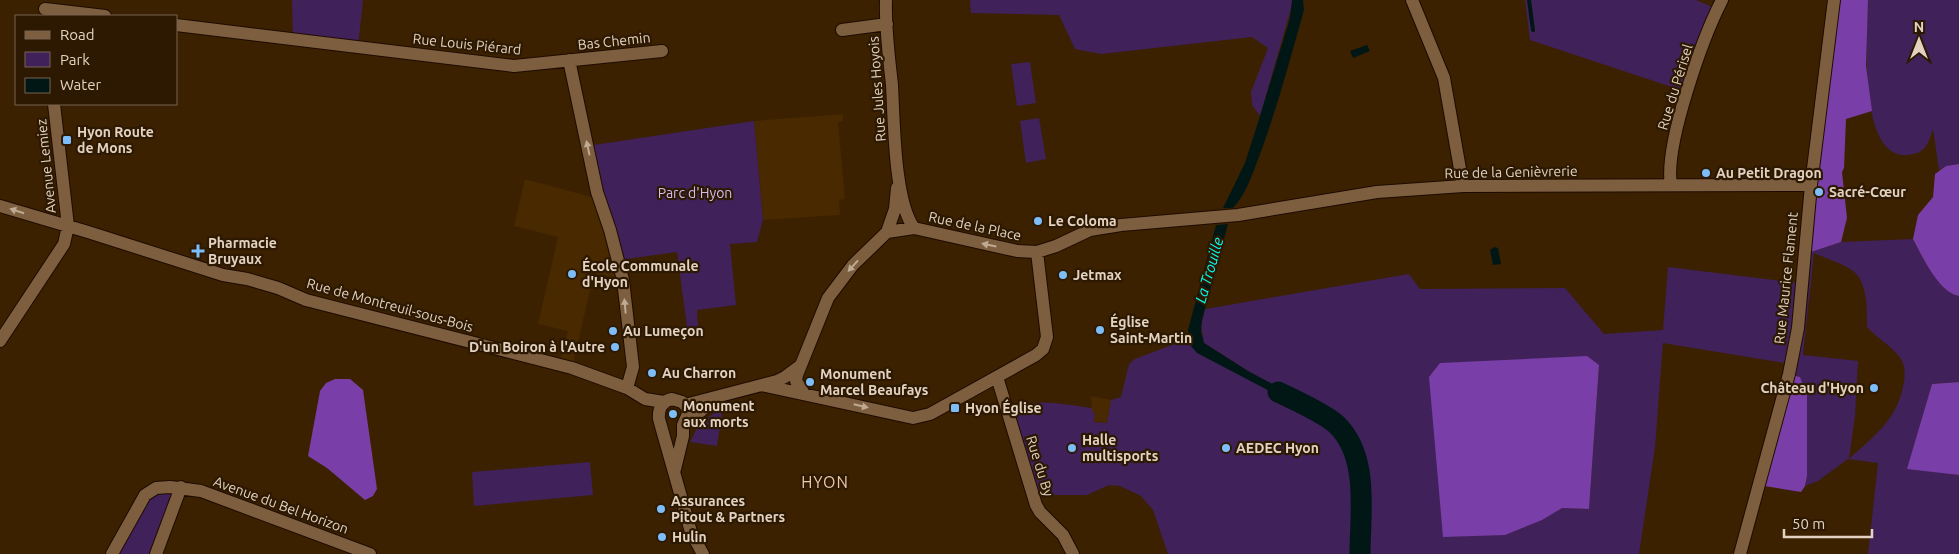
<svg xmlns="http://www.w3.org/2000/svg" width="1959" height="554" font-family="Ubuntu,sans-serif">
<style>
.built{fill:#482900}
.green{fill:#402159;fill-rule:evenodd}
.forest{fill:#793ea7}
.water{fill:#001715}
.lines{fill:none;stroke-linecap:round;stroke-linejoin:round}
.stream{stroke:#001715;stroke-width:4}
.river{stroke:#001715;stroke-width:21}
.minor-casing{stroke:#1e0b00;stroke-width:14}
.minor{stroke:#7d5f3f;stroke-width:12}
.oneway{fill:#bfaa94}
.poi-dot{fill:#7dbef9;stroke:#2d1902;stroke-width:2}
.labels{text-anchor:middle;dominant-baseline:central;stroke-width:4.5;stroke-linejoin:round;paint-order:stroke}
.street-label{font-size:14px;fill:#e3d2c1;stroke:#2d1902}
.poi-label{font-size:14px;font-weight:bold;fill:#e3d2c1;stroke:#2d1902;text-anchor:start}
.park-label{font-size:14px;fill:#d5bbf0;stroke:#2d1902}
.water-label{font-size:15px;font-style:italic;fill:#04fef0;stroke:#2d1902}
.quarter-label{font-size:16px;letter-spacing:1px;fill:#ebc8a6;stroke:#2d1902}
</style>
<rect width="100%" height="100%" fill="#3b2100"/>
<path class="built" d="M843 114V121L838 122 845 199 839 200 840 215 763 220 754 121Z
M525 179 599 199 623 280 594 273 572 368 559 365 568 331 538 324 558 237 514 226Z
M1091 396 1111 400 1107 423 1094 422 1095 413 1092 412Z"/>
<path class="green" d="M292 0H363L358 47 293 39Z
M970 0H1292V5L1260 116 1252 105 1251 92 1268 48 1252 37 1101 54 1075 49 1059 15 971 13Z
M1525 0H1696L1717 9 1687 92 1530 40Z
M1868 0H1959V164L1946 166 1939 170 1933 129C1928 144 1926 154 1906 155 1857 157 1867 31 1868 0Z
M1030 62 1036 103 1017 106 1011 64Z
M1039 118 1046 159 1026 163 1020 121Z
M754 121 763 220 757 242 730 244 736 305 697 310 698 326 687 327 677 252 619 260 587 146Z
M1913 239C1922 256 1939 292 1959 296V382L1932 384 1908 468 1959 475V554H1868L1878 463 1848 459 1818 481 1805 486 1807 476 1800 377 1789 374 1791 364 1663 343 1655 447 1639 554H1168L1153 510 1141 496 1120 486 1109 485 1087 495H1048L1035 499 1014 407C1039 398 1066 405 1092 408V412L1095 413 1094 422 1107 423 1111 400 1121 397 1129 364 1135 359 1193 337 1198 347 1248 371 1204 343 1201 326 1205 309 1409 274 1420 289 1565 288 1604 334 1663 330 1668 267 1799 283 1805 254 1841 242ZM1814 253C1823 257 1846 265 1853 271 1868 283 1867 310 1867 327 1878 339 1892 346 1901 359 1905 365 1905 375 1904 382 1898 419 1875 435 1849 459L1855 416 1858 361 1803 355ZM1599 365 1589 509 1562 508Z
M723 407 717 446 690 442 699 424Z
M590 462 593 495 474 506 472 472Z
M170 487 177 498 156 554H112L141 501Z"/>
<path class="forest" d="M1834 0H1868L1866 66 1872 111 1846 119 1844 168 1842 172 1847 218 1841 242 1805 254Z
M1959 164V296C1939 293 1922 256 1913 239L1918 215 1933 197 1935 174 1946 166Z
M1587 356 1599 365 1589 509 1562 508 1542 520 1505 535 1443 537 1429 377 1440 363Z
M1789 374 1800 377 1807 395V476L1805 486 1801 492 1758 485Z
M335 379H350L363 390 377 489 373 496 365 500 327 468 308 456 320 391 326 383Z
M1959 382V475L1907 469 1932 384Z"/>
<path class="water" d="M1292 0H1303L1304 10C1290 59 1277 109 1259 157 1252 175 1246 194 1233 208H1223L1245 163 1260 116 1290 18Z
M1367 45 1370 51 1353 58 1350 51Z
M1228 224 1202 320 1201 331 1204 343 1248 371 1306 402 1302 408 1197 353 1191 346 1188 330 1216 225Z
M1494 247 1498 248 1501 264 1493 265 1490 250Z"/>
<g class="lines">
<path class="stream" d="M1529 0 1533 30"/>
<path class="river" d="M1278 392C1293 399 1325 414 1336 424 1370 456 1360 513 1360 554"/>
<g class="minor-casing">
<path id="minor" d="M886 0C885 28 889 57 892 85 894 120 894 201 914 228
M1412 0 1444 78 1463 186
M45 9 105 16
M176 25 514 66 662 51
M842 30 887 24
M569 60 597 192 610 230 623 280 633 367 627 388
M1671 185C1664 145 1703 37 1722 0
M0 206 88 232 223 275 247 279 278 288 306 300 572 368 627 388 645 399 664 402
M887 232 895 209 897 188
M0 341 64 244 68 226 54 104
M997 377 1036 505 1040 512 1063 535 1073 554
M762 385 913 418 930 414 1036 355 1043 349 1047 337 1037 252
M804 394 796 381 797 375 828 298 853 265 887 232 914 228 1017 251 1037 252 1056 246 1090 230 1121 225 1238 215 1377 192 1463 186 1811 185
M685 405 777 381 785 377 801 365
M688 418 701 411 716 398
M675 469 683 436V425L688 414 687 407 682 402 672 399C662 401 658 409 659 419L691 532 703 554
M112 554 145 495 156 488 170 487 201 491 370 554
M156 554 181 487
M1740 554 1789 374 1798 328 1811 185 1834 0"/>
</g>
<use href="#minor" class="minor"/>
</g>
<defs><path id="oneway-solid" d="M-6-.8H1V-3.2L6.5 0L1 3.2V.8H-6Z" transform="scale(1.25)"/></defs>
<g class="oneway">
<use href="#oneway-solid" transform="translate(588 148) rotate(-102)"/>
<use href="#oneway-solid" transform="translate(17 211) rotate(-162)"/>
<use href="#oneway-solid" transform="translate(989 245) rotate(-168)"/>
<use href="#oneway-solid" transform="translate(853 266) rotate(132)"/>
<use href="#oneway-solid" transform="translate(625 306) rotate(-95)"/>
<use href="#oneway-solid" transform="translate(861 406) rotate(13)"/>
</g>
<g class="poi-dot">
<rect x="62" y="135" width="10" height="10" rx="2.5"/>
<circle cx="1706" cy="173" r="5"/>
<circle cx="1819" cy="192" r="5"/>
<circle cx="1038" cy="221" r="5"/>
<path d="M195.5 243.5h5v5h5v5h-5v5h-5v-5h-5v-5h5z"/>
<circle cx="572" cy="274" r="5"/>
<circle cx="1063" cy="275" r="5"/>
<circle cx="1100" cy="330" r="5"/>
<circle cx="613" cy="331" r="5"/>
<circle cx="615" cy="347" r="5"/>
<circle cx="652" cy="373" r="5"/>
<circle cx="810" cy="382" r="5"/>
<circle cx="1874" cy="388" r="5"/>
<rect x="950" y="403" width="10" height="10" rx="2.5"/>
<circle cx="673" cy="414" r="5"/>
<circle cx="1072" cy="448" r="5"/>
<circle cx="1226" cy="448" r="5"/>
<circle cx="661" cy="509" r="5"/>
<circle cx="662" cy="537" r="5"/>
</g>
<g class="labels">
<g class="street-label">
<text transform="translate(614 41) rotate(-6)">Bas Chemin</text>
<text transform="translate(467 44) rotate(6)">Rue Louis Piérard</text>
<text transform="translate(1675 87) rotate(-73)">Rue du Périsel</text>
<text transform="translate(877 89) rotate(-94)">Rue Jules Hoyois</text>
<text transform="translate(46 166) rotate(-96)">Avenue Lemiez</text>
<text transform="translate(1511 172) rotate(-1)">Rue de la Genièvrerie</text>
<text transform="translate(975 226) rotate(12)">Rue de la Place</text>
<text transform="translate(1786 278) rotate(-84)">Rue Maurice Flament</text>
<text transform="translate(390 305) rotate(15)">Rue de Montreuil-sous-Bois</text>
<text transform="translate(1040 466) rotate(73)">Rue du By</text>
<text transform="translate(281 505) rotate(20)">Avenue du Bel Horizon</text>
</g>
<g class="poi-label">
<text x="77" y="132">Hyon Route<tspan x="77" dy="16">de Mons</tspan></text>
<text x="1716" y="173">Au Petit Dragon</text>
<text x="1829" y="192">Sacré-Cœur</text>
<text x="1048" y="221">Le Coloma</text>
<text x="208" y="243">Pharmacie<tspan x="208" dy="16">Bruyaux</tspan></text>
<text x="582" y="266">École Communale<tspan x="582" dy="16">d'Hyon</tspan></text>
<text x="1073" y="275">Jetmax</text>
<text x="1110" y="322">Église<tspan x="1110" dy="16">Saint-Martin</tspan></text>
<text x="623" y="331">Au Lumeçon</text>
<text x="605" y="347" text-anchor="end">D'un Boiron à l'Autre</text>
<text x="662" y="373">Au Charron</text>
<text x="820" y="374">Monument<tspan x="820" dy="16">Marcel Beaufays</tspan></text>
<text x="1864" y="388" text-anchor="end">Château d'Hyon</text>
<text x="683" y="406">Monument<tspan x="683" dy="16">aux morts</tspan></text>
<text x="965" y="408">Hyon Église</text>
<text x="1082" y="440">Halle<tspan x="1082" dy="16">multisports</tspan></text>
<text x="1236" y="448">AEDEC Hyon</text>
<text x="671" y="501">Assurances<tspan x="671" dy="16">Pitout &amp; Partners</tspan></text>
<text x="672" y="537">Hulin</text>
</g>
<g class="park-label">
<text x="695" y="193">Parc d'Hyon</text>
</g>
<g class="water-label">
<text transform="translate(1209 270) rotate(-74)">La Trouille</text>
</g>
<g class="quarter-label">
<text x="825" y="482">HYON</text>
</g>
</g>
<rect x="15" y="15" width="162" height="90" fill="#2d1902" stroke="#76634e"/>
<rect x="25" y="31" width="25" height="8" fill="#7d5f3f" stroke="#76634e"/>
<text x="60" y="40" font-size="15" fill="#e3d2c1">Road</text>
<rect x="25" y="52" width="25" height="15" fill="#402159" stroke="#76634e"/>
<text x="60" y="65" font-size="15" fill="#e3d2c1">Park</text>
<rect x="25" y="78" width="25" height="15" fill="#001715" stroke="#76634e"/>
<text x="60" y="90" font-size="15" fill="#e3d2c1">Water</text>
<g transform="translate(1919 40)" stroke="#2d1902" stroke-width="4" paint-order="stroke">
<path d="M0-4L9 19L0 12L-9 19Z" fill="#e3d2c1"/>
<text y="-8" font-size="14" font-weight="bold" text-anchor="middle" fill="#e3d2c1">N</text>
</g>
<path d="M1784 529v8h88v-8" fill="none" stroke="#e3d2c1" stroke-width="2.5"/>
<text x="1792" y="529" font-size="15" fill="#e3d2c1" stroke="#2d1902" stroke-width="4" paint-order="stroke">50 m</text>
</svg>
